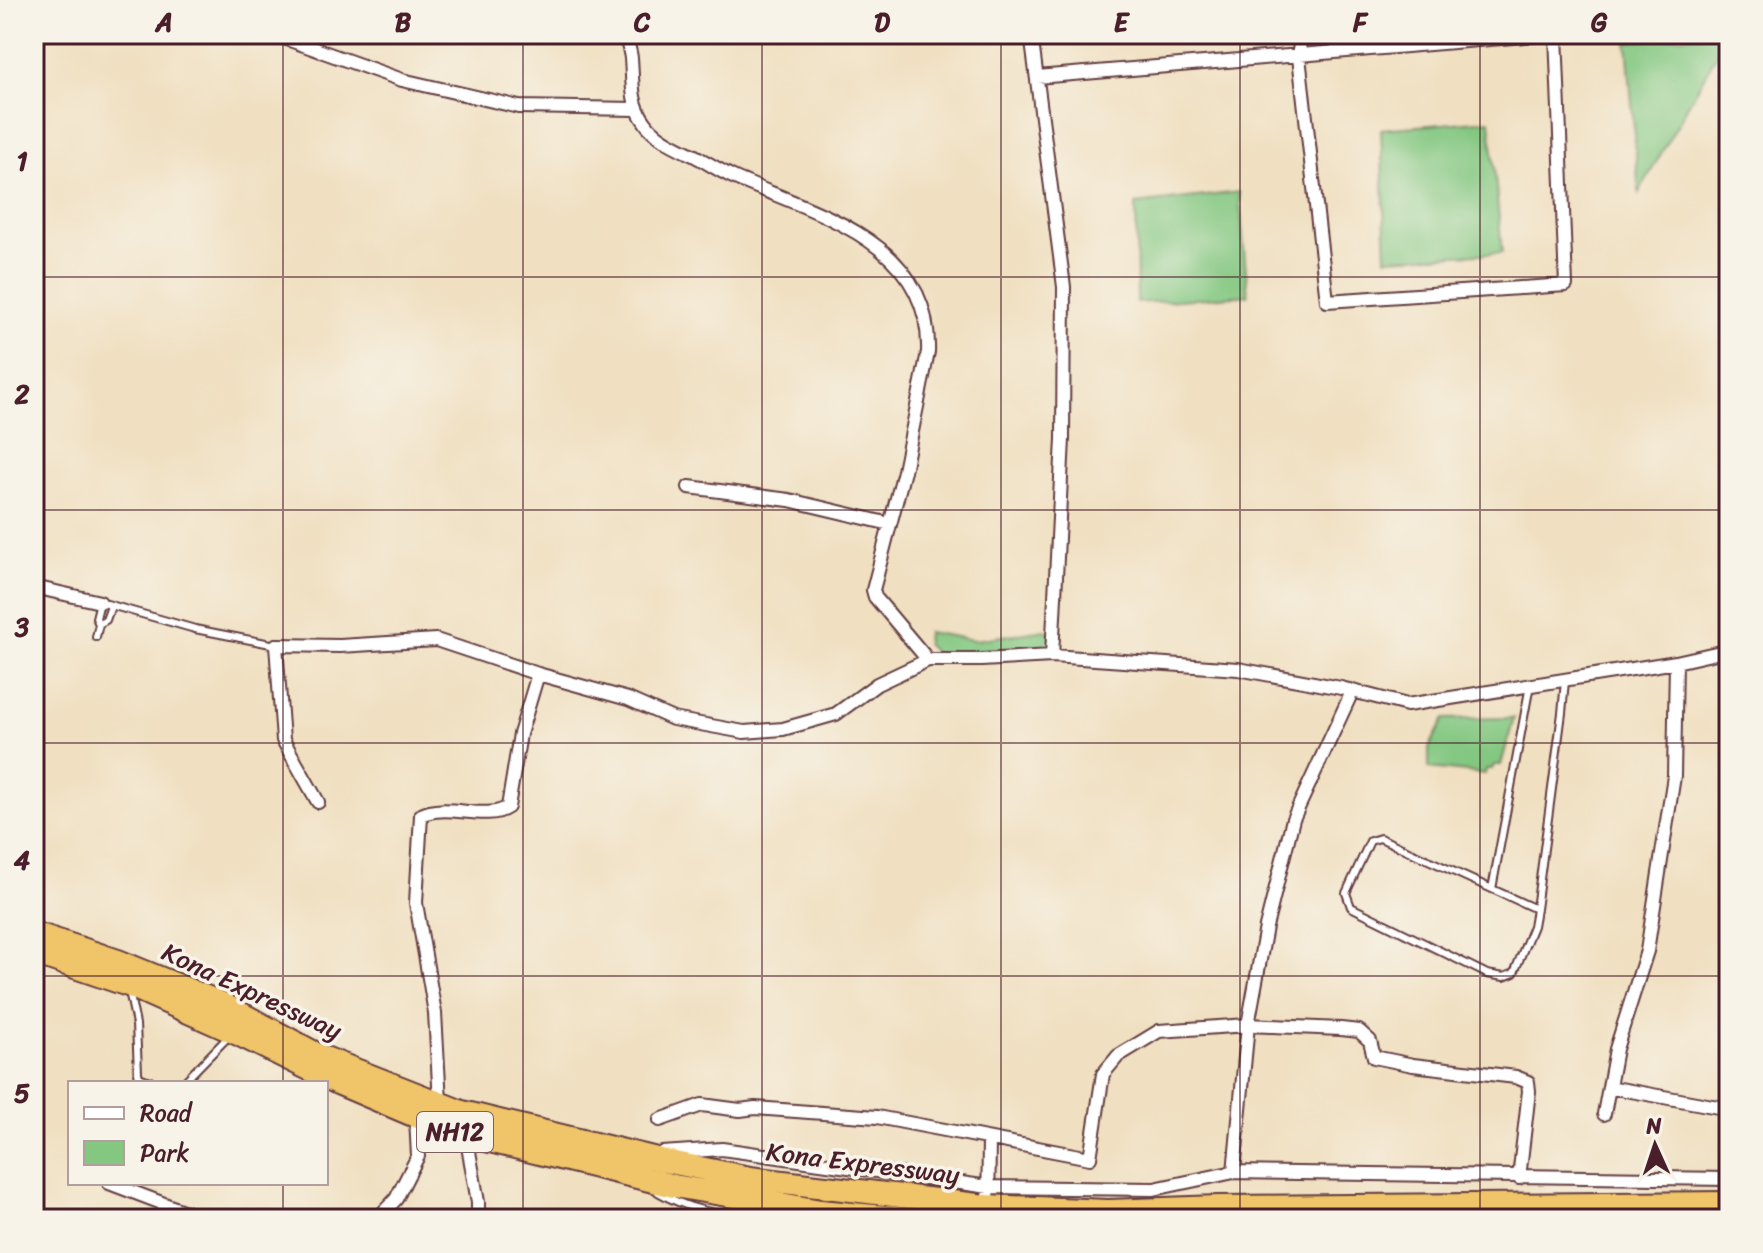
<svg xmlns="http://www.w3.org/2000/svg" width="1763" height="1253" font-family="Sriracha,sans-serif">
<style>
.green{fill:#83c781;stroke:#667356;stroke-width:2}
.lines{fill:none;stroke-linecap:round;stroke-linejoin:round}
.lane-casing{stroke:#633c41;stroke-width:10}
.street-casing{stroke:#633c41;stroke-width:16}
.highway-casing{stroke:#633c41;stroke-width:26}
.lane{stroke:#fff;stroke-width:6}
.street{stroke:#fff;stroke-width:12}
.highway{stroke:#f0c469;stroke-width:22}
.grid{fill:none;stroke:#4a1f2b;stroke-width:2;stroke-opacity:0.55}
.labels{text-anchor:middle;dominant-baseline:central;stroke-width:7;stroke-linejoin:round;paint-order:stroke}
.shield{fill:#f7f3e8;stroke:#7e5f64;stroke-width:2}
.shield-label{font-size:24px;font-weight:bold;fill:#4a1f2b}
.street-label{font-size:26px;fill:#4a1f2b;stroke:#f7f3e8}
.neatline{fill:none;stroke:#4a1f2b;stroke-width:3}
.grid-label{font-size:26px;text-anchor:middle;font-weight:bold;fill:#4a1f2b}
</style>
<rect width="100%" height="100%" fill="#f7f3e8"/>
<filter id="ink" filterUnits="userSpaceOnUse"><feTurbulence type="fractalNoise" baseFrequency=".0125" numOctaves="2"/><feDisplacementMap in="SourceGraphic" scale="16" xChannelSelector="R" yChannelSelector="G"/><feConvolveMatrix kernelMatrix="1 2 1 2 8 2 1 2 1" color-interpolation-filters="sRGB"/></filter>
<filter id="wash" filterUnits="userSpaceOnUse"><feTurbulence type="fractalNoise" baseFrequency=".006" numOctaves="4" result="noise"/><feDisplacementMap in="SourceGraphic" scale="32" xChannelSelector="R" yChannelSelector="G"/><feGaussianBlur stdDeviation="1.8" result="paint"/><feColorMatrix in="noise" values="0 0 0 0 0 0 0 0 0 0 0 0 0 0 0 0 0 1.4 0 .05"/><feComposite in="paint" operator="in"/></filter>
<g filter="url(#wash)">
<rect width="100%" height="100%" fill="#f0dfc0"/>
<path class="green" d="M1709 34H1728L1639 193 1627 42Z
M1490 120 1502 253 1386 258 1381 129Z
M1239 192 1248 295 1137 303 1136 204Z
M1046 630 1051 634 1050 654 940 658 926 644 927 632 974 640Z
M1514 718 1501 765H1494L1492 769H1486L1485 774 1429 768V748L1444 719Z"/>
</g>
<g filter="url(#ink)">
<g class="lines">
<g class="lane-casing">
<path id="lane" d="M111 606 106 620 99 624 96 618 100 602 195 629 276 645
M96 637 99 624
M1492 889 1530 685
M1536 909 1380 838 1370 841 1346 893 1351 907 1487 974 1504 977 1514 973 1533 926 1536 909 1562 713 1565 681
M129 991 136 1024 138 1072 139 1077 155 1083
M183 1083 228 1037
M658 1192C686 1209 717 1214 749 1219"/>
</g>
<g class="street-casing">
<path id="street" d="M273 34 402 80 519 107 636 109
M625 34C627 42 630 50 631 58 633 81 630 102 645 122 655 138 679 148 695 156 708 163 720 171 733 177 813 213 932 240 928 352L904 471 873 590 875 597 928 660
M1300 34 1299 57 1327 301 1566 285 1556 34
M1037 77 1549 34
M689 487 789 500 890 524
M34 587 100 602
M1052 656 1238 669 1341 688 1407 705 1676 662 1729 650
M318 802 283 740 276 645 340 646 436 640 538 674 628 699 673 719 744 732 783 729 836 714 877 684 928 660H981L1052 656 1063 439 1064 287 1031 34
M1609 1087 1729 1109
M440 1102 435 1013 416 903 421 815C446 802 487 822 508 807L520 734 538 674
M1604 1114 1616 1049 1647 951 1674 776 1676 662
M660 1120 702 1105 740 1110 755 1108 877 1117 1090 1158 1103 1074 1118 1056 1159 1031 1248 1025 1341 1029 1359 1031 1370 1041 1374 1057 1413 1065 1516 1077 1528 1082 1529 1091 1519 1178
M466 1135 478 1202V1219
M662 1153 722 1149 989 1187 1154 1189 1234 1172 1729 1179
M1234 1172 1248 1025 1266 927 1293 819 1352 692
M109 1183 204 1219
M377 1219 396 1199 418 1156 416 1118
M988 1219 989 1139"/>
</g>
<g class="highway-casing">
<path id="highway" d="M34 933 118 961 223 1004 320 1056 462 1112 665 1161 750 1178 986 1206 1108 1211 1218 1207 1729 1203
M34 953 128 985 240 1035 340 1084 453 1132 674 1186 821 1211 905 1219"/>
</g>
<use href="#lane" class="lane"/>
<use href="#street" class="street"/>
<use href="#highway" class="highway"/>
</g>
</g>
<path class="grid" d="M283 34V1083M523 34V1219M762 34V1219M1001 34V1219M1240 34V1219M1480 34V1219M34 277H1729M34 510H1729M34 743H1729M34 976H1729M283 1183V1219"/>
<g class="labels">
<rect class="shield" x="417" y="1112" width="76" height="40" rx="6"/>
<g class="shield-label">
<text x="455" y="1132">NH12</text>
</g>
<g class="street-label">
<text transform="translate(252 991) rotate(25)">Kona Expressway</text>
<text transform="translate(863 1163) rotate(7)">Kona Expressway</text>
</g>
</g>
<rect width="1763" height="1253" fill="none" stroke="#f7f3e8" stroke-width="88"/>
<rect x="68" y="1081" width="260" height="104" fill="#f7f3e8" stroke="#b29e9c" stroke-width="2"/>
<rect x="84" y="1107" width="40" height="12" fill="#ffffff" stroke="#b29e9c" stroke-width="2"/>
<text x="140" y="1121" font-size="24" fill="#4a1f2b">Road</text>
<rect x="84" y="1141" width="40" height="24" fill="#83c781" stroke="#b29e9c" stroke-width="2"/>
<text x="140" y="1161" font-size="24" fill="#4a1f2b">Park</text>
<g transform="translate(1655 1145) rotate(357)" stroke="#f7f3e8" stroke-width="6" paint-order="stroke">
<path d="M0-6L14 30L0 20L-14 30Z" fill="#4a1f2b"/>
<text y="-12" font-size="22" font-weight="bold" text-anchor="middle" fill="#4a1f2b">N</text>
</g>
<rect x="44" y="44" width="1675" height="1165" class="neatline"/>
<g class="grid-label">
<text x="164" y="31">A</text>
<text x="403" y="31">B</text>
<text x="642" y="31">C</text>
<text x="882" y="31">D</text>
<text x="1121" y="31">E</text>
<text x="1360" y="31">F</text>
<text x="1599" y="31">G</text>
<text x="22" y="170">1</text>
<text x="22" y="403">2</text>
<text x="22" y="636">3</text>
<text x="22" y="869">4</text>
<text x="22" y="1102">5</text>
</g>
</svg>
